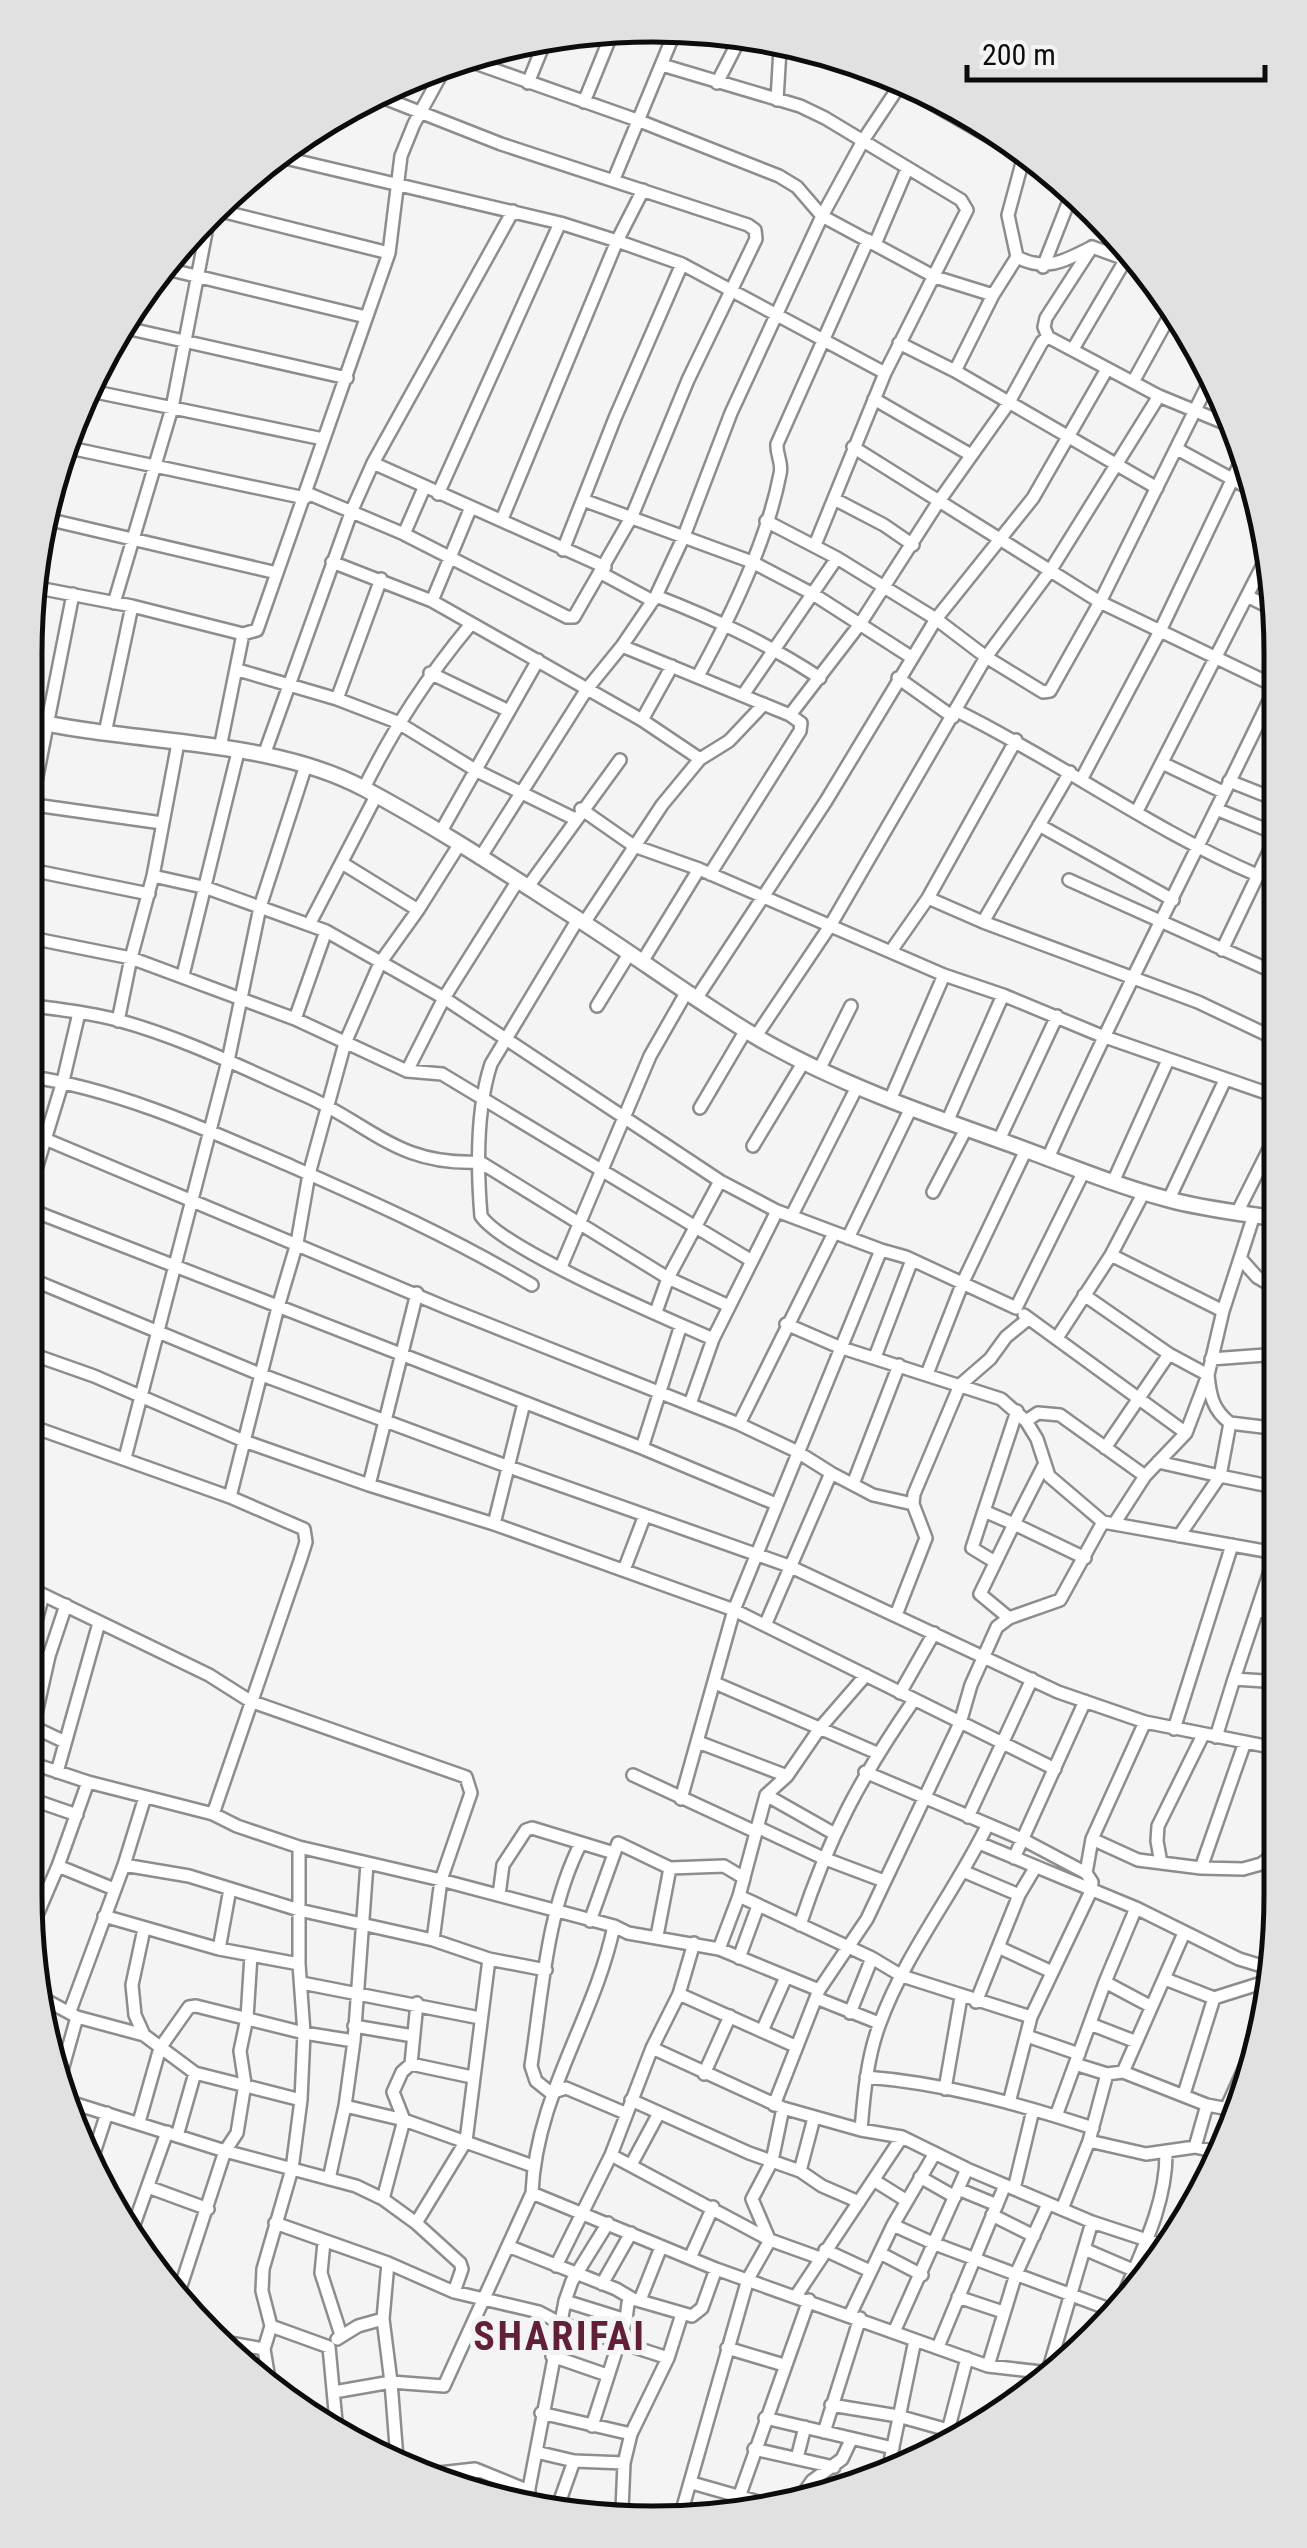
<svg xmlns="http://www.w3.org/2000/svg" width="1307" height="2548" font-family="'Roboto Condensed',sans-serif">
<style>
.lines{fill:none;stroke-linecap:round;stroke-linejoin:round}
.minor-casing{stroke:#8c8d8d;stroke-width:16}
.tertiary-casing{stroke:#8c8d8d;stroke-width:19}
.minor{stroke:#fff;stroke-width:11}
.tertiary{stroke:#fff;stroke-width:14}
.labels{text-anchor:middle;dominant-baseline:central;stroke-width:10;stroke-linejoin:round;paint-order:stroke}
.district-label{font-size:40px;font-weight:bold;letter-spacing:2.5px;fill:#611f39;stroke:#f4f4f5}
.rim{fill:none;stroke:#0c0c0c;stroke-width:5}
</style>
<rect width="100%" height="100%" fill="#f4f4f5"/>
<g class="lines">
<g class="minor-casing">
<path id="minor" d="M458 57 637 120 779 176 797 187 822 216 935 277 993 295
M662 65 800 106 825 118 961 200 967 210 885 373 815 545
M902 82 900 85 1023 156
M528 83 543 46
M717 83 740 38
M777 100 780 49
M584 102 610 38
M1025 152 1008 215 1017 257C1046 272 1065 261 1092 247
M281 157 560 223 617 241 682 264 885 373
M614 179 676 29
M217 210 389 253
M875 244 907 169
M1043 267 1074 188
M171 270 366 317
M126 328 347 378
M1048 337 1159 396 1239 429
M1048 337 1044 327 1046 318 1092 247 1125 259
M899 343 955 371 1157 488
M1073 349 1130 252
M955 371 993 295 1017 257
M1133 382 1176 304
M86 390 323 439
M874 399 971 455
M853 447 1100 602 1277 687
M70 448 305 498
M1177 449 1256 492
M373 463 605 567
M307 493 404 534 567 617H574L632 516 688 380 756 239 755 230 748 225 501 144 384 98
M438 494 560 223
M583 500 752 562 813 594 911 657
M836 500 884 525 913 545
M502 519 617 241 643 190
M51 520 277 573
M766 521 837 558 936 619 986 657 1043 692 1050 691 1100 602 1213 374
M404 534 424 488
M563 550 615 418 682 264
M332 562 432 601 642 720 700 759
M601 573 653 601
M33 587 132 606 243 634 257 630 389 253 401 156 414 124 449 60
M656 596C715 619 767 643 820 678
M1247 596 1277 611
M432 601 471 507
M114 603 172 408 208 222
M622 646 790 715 801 723 800 731 710 874
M238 670 337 699 397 722 477 771 575 819
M430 673 509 711
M698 676C731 616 767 542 780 474 783 463 776 455 777 444L868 240
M898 678 953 717
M743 695 837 558
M337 699 381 579
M957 711C1059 761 1152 830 1257 875
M790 715 860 624 939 501 1008 404 1042 342 1048 337
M642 720 672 666
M105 733 132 606
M220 748 243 634
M264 755 352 510 373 463 513 211
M1162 763 1223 792
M1082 778 1160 631 1245 453
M1229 781 1277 800
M364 788C395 726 427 677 471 624
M28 804 162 823
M581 809 634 846 699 869 944 975 1003 995 1102 1036 1278 1097
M1216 809 1277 834
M1137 811 1271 549
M1039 825 1173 900
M26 832 73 594
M440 833 538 660
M480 858 587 689 622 646 656 596 684 536 731 413 822 216 864 139 900 85 884 77
M342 863 418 910
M26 869 149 894
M153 876 207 888 326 931 444 998 720 1181 777 1211 713 1339
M1069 880 1278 974
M527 888 620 760
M928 898 983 922 1198 1002 1278 1040
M578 919 491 1064C476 1110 477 1168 481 1216 504 1250 668 1319 713 1339L690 1404
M983 922 1070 772
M310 923 376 796
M584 923 662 805 700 759 729 741 764 704
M26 937 131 958 295 1019 407 1071 442 1074 752 1261
M1222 950 1277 835
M891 951 928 898 1016 740
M642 962 699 869
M183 975 238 752
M696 999 826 801 936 619 1033 498 1107 369
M26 1005C56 1009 88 1012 117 1020 181 1037 243 1068 304 1095 372 1125 397 1166 480 1162L668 1278 729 1306
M597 1006 629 954
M295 1019 326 931
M118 1021 131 958 153 876 178 743
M756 1036 830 926 986 657 1050 571 1159 396
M819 1070 851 1006
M407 1071 444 998 517 882
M26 1076C118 1089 208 1130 293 1167 377 1204 453 1238 532 1285
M890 1100 944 975
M700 1108 746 1030
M947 1122 1003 995
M45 1139 447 1308 739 1424 796 1451 831 1473 766 1623
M999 1140 1057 1016
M753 1146 803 1063
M26 1149 41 1152
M1048 1158C1120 997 1202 842 1277 684
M1113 1182 1168 1060
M933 1192 966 1129
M1169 1199 1225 1080
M26 1202 63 1081 79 1013
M26 1208 642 1448 776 1504
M1237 1213 1278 1131
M792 1215 857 1087
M848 1238 911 1108
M881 1250 906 1257 1016 1308 1084 1171
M1111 1255 1223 1311 1254 1215
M1240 1258 1257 1277 1279 1290
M561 1267 650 1056 686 993
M26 1277 262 1375 509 1467 789 1566 1058 1692 1145 1722 1280 1749
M1084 1295 1169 1354 1208 1375C1210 1396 1213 1410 1230 1423
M656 1312 668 1278 720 1181
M1024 1315 1186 1433
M786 1324 839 1347 1001 1399 1026 1421 1037 1439 1049 1476 1103 1522 1276 1553 1280 1548
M1057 1338 1111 1255 1144 1192
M26 1352 94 1376 244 1441 369 1485 494 1524 734 1610 1055 1769
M875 1357 912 1260
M1211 1359 1279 1354
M927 1374 963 1282 1026 1150
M1026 1421 1038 1413 1060 1415 1145 1476
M25 1424 230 1497 304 1529 306 1542 300 1561 213 1814
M739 1424 834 1233
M642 1448 681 1325
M1105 1448 1169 1354
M125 1458 228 1061 260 907 306 765
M1158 1462 1220 1476 1230 1423 1279 1429
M1043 1467 1014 1524 1085 1558
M831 1473 873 1495 913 1504
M853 1484 899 1365
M369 1485 417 1293
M230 1497 278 1307 297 1243 309 1174 345 1043 380 963 418 910 459 845
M984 1511 972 1548 995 1562
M494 1524 524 1403
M1114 1524 1145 1476 1186 1433 1208 1375 1223 1311
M1179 1536 1220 1476 1279 1488
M624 1570 645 1515
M25 1586 209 1675 250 1701 466 1777 471 1793 441 1880 433 1940
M43 1595 27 1655 32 1661 49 1656
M1257 1610 1280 1615
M896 1615 926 1538 913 1504 914 1494 960 1385 990 1359 1006 1337 1028 1319
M1009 1618 980 1594 1014 1524 984 1511 1017 1411
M1234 1679 1276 1553 1280 1554
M715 1683 877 1753
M900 1693 934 1633
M25 1723 65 1742
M33 1727 49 1656 66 1605
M1174 1729 1232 1545
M1216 1737 1234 1679 1280 1682
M698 1742 787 1776
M25 1761 88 1782 213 1814 237 1826 299 1847 441 1880 614 1926 628 1933 719 1949 819 1990
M57 1772 99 1623
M865 1772 1022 1839 1086 1873
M633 1775 756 1832
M766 1795 833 1833
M25 1797 77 1815
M681 1799 734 1610 881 1250 777 1211
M968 1817 1032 1679
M757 1827 823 1858 884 1881
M1092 1839 1138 1860 1201 1868 1243 1869 1261 1864 1280 1850
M979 1843 1136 1908 1239 1959 1272 1969
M1014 1858 1085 1701
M1161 1863 1157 1841 1158 1826 1203 1735
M124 1865 189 1876 299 1910 433 1940 489 1959 546 1970
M58 1866 114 1889
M1201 1868 1245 1742
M965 1872 1019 1895
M499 1895 503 1865 526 1830 532 1828 614 1853
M104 1916 219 1949 299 1964
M590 1921 618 1843 670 1868 724 1866 744 1878 739 1896 872 1958 902 1976 1031 2017
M800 1925C829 1836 861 1777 914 1700
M31 1929 58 1866 88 1782
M144 1929 132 1985 135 2015 144 2035 195 2073 301 2100
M657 1936 670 1868
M998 1947 1052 1972
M219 1949 230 1889
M719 1949 739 1896 766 1795 787 1776 820 1728 866 1675
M739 1958 758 1906
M1165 1979 1214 1998 1184 2094
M1105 1982 1150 2006
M302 1983 480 2018
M679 1994 694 1943
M42 1998 77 2017 144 2035
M816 1998 879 2023
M1214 1998 1268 1981
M976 2002 1019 1895 1035 1868
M70 2011 124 1865 145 1797
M850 2013 872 1958
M1090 2024 1134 2041
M354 2026 413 2036
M762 2031 786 1977
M1027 2036 1079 2054
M652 2048 783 2108 861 2130 902 2137 967 2169 1092 2222 1165 2246
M51 2052 65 2057
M411 2064 472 2077
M1075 2064 1107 2074 1123 2072 1207 2105 1234 2110
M1123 2072 1184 1933
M704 2074 730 2016
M866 2077C943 2083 1020 2104 1093 2128
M57 2088 77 2017
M945 2089 961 1997
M551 2093 536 2081 531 2066C542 1993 547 1909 581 1843
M551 2093 566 2088 625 2113
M60 2099 225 2151 356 2186 383 2199 416 2223 460 2263 462 2269 454 2292
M631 2100 749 2153 800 2171 822 2186 859 2202
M1009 2103 1031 2017 1091 1891 1092 1882 1086 1873 1092 1839 1145 1722
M774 2105 819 1990 867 1919 960 1723 971 1685 997 1627 1009 1618 1060 1600 1103 1522
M345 2106 404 2120 533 2166
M1226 2109 1245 2067
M1056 2116 1105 1982 1136 1908
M139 2122 160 2048 189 2007 196 2006 304 2033 354 2041
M861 2130C864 2094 867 2057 880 2023 905 1954 955 1892 987 1826
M177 2136 195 2073
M1089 2141 1146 2154 1195 2147 1222 2153
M1195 2147 1207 2105
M611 2155 770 2240 820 2258
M92 2159 107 2113
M631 2165 659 2113
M800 2171 814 2118
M920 2177 955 2197
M329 2179 345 2106 354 2041 367 1864
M875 2181 907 2201
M148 2187 208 2209
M958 2189 997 2205
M1014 2189 1033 2110
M532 2193 716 2269 988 2366 1050 2373
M383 2199 404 2120 393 2092 402 2072 411 2064 417 2003
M1062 2209 1089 2141 1107 2074
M992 2215 1034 2236
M275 2223 388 2263 454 2292 539 2312 560 2323 668 2358
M416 2223 466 2141 489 1959
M893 2225 935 2244 1117 2312
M131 2233 167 2132
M769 2239 752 2199 772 2161 783 2108
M324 2242 321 2273 341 2335
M508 2246 616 2289 633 2299 692 2316 702 2308 716 2269
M1084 2249 1133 2270
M825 2250 870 2271
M880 2253 922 2275
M690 2258 713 2207
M388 2263 383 2319 391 2382 444 2386 532 2193C536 2095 594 2020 614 1926
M556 2266 611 2155 652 2048 679 1994 795 2046
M602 2284 631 2233
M796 2296 902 2137
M958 2297 1003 2312
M177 2298 225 2151 237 2133 245 2084 240 2051 247 2018 251 1955
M640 2300 661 2247
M565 2301 626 2320
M1117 2312C1136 2261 1166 2210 1166 2154
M850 2315 893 2225 935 2153
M271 2326 329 2347
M894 2332 967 2169
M337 2339 358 2326 383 2319
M224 2342 264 2349
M329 2347 337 2432
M938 2347 1005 2185
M727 2348 784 2365
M552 2356 607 2375
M988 2366 1016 2274 1048 2204
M1047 2375 1092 2222
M270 2385 264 2349 271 2326 262 2291 263 2269 292 2169 301 2100 304 2033 299 1964V1847
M334 2392 391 2382 397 2459
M831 2405 898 2416 948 2430
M541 2413 631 2434
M765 2418 893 2448
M592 2426 626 2320 628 2303 633 2299
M824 2432 860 2318
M754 2449 834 2467
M943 2450 967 2358
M536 2452 574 2461 624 2463
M797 2458 805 2427
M888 2471 915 2340
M430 2474 475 2469 529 2491
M692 2483 773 2506
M466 2490 475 2469
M800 2498 812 2481 842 2459 851 2440
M526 2504 565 2301 572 2281 608 2223
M558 2506 574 2461
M622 2510 624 2463 631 2434 668 2358 682 2314
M681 2514 748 2279 770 2240
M732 2517 809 2300"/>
</g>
<g class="tertiary-casing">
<path id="tertiary" d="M26 719C133 745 268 737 365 789 440 829 512 877 584 923 643 961 699 1003 760 1039 839 1084 925 1114 1010 1144 1062 1163 1114 1185 1167 1199 1203 1209 1241 1213 1279 1219"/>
</g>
<use href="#minor" class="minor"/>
<use href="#tertiary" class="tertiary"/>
</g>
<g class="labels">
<g class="district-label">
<text x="560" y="2336">SHARIFAI</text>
</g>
</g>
<path d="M0 0H1307V2548H0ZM653 42H653A611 611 0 0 1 1264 653V1895A611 611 0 0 1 653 2506H653A611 611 0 0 1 42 1895V653A611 611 0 0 1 653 42Z" fill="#e1e1e2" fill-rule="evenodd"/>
<path class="rim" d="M653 42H653A611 611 0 0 1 1264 653V1895A611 611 0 0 1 653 2506H653A611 611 0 0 1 42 1895V653A611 611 0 0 1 653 42Z"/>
<path d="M967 65v15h298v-15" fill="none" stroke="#0c0c0c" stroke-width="5"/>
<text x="982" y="65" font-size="30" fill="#0c0c0c" stroke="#f4f4f5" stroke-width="8" paint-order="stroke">200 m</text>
</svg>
